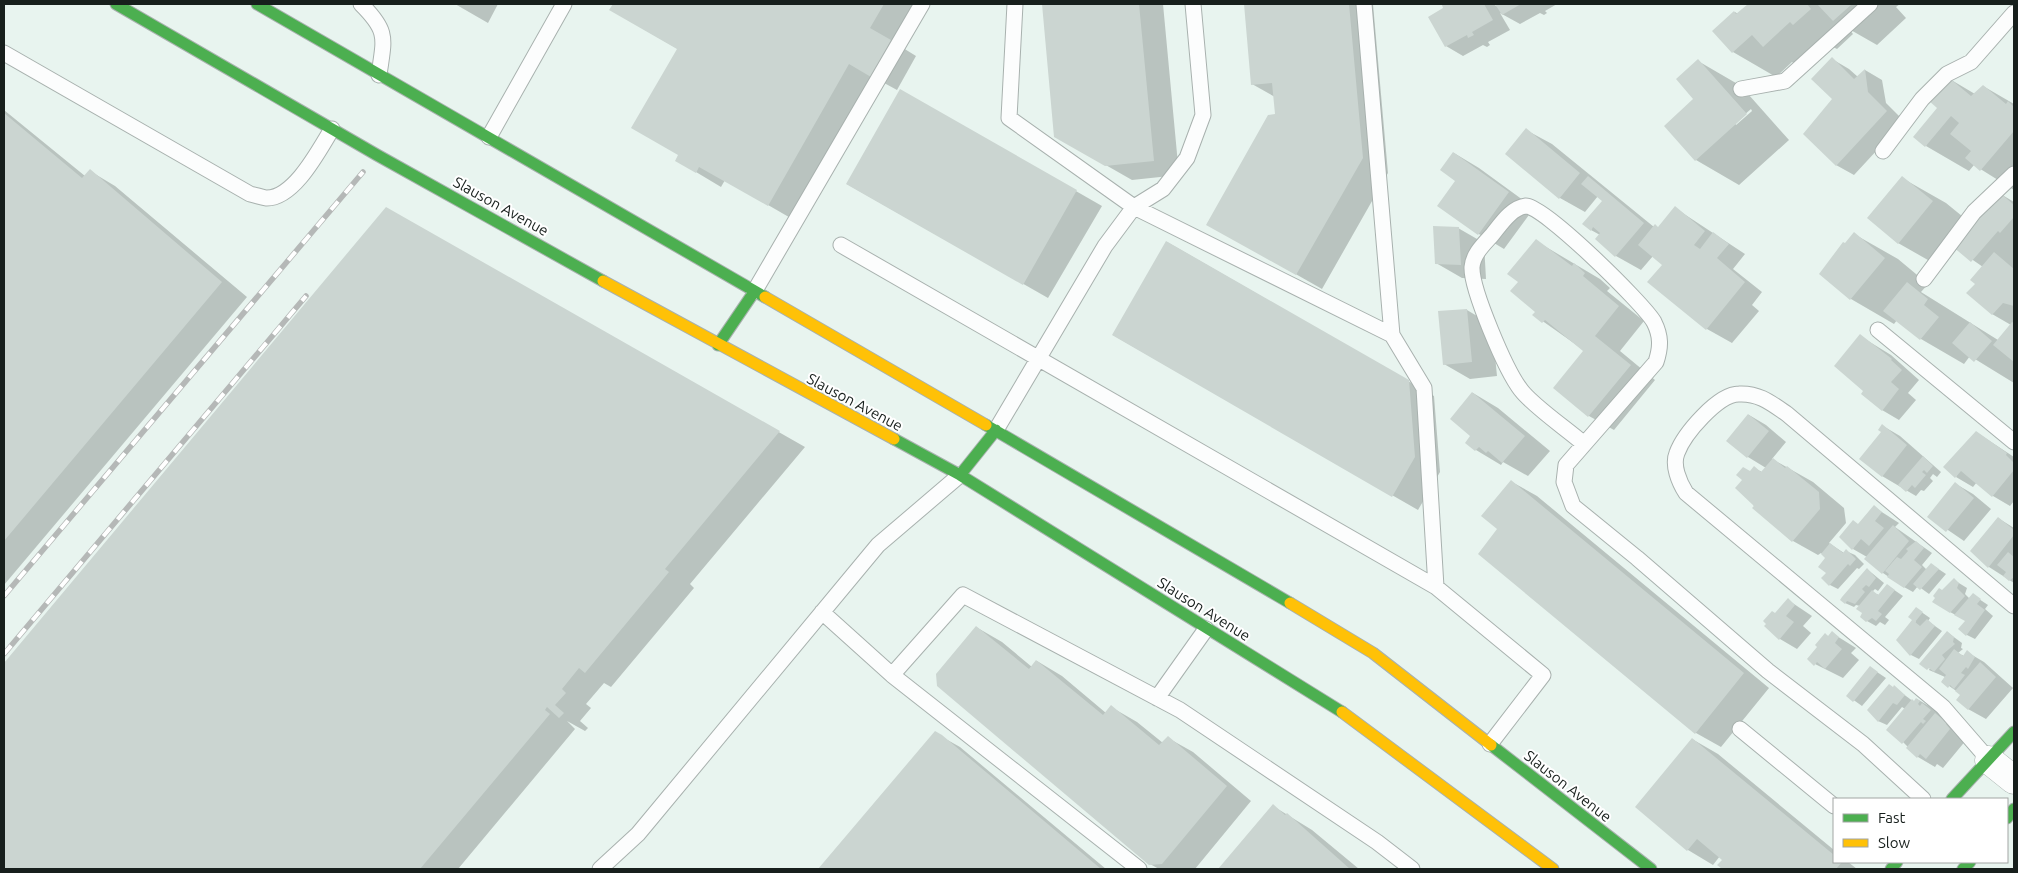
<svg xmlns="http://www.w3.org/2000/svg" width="2018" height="873" font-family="Ubuntu,sans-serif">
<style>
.shadow{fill:#0003;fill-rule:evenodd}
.building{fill:#cbd5d1}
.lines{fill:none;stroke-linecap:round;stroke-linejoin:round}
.lane-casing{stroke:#a8b1ae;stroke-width:17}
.street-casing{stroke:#a8b1ae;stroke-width:29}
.fast-casing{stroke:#a8b1ae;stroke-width:13}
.slow-casing{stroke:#a8b1ae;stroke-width:13}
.lane{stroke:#fcfdfd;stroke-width:15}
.street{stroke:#fcfdfd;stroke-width:28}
.fast{stroke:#4caf50;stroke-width:11}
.slow{stroke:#ffc107;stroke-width:11}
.rail-casing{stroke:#b5b8b7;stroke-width:5.5}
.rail{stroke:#fff;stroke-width:4;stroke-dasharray:11;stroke-linecap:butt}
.labels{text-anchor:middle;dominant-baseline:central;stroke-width:4;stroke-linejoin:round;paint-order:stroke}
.street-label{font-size:15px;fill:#171f1c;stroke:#fff}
</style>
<rect width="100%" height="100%" fill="#e8f4ef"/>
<path class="shadow" d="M455 4H498L488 23Z
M614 4H917L895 43 916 56 897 90 875 78 794 220 725 180 721 187 676 160 680 155 678 49 611 10Z
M1043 4H1163L1179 175 1132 180 1055 136Z
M1245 4H1373L1388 173 1322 289 1207 224 1276 115 1275 97 1252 84Z
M1447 4H1493L1498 7 1497 4H1557L1545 11 1547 13 1544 15 1540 13 1520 24 1500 13 1510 30 1488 42 1490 45 1487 47 1483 45 1463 56 1446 46 1443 6Z
M1749 4H1900L1896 7 1906 18 1877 45 1849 29 1853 34 1837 49 1833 47 1807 71 1792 62 1776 77 1733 52 1714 31 1735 12 1738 14Z
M1832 59 1849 69 1858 77 1865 70 1882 80 1886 103 1904 121 1854 175 1836 165Z
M1698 61 1741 86 1789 140 1739 185 1696 160 1695 99ZM1751 109 1752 111 1736 125 1735 123Z
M1948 78 1975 94 1983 86 2014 104V190L1974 165 1969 171 1926 146Z
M901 91 1102 206 1048 298 847 184Z
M4 110 85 176 90 171 115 186 247 297 4 585Z
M1526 130 1552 144 1654 227 1658 228 1675 208 1745 254 1733 269 1762 292 1752 305 1759 311 1732 343 1707 329 1663 264 1653 256 1641 270 1616 256 1600 235 1591 230 1603 201 1598 196 1585 212 1560 198 1507 154Z
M1454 153 1479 168 1534 208 1504 249 1479 234 1457 181Z
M1902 178 1946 203 1973 225 1999 193 2014 202V383L1970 356 1964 364 1921 339 1897 320 1894 324 1851 299 1821 274 1854 234 1898 259 1928 284 1921 292 1998 340 2011 325 1992 314 1976 283 1983 267 1957 249 1942 268 1898 243Z
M387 209 805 447 690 584 694 588 611 687 604 683 586 704 591 708 580 721 588 728 585 731 567 721 575 729 458 869H4V665Z
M1458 228 1484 243 1486 279 1462 278 1436 263Z
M1536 241 1600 279 1610 288 1607 291 1644 321 1620 351 1655 380 1614 430 1589 416 1585 351 1534 315 1536 311 1519 282Z
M1167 242 1434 396 1440 472 1418 510 1113 335Z
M1467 310 1492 325 1497 376 1470 379 1444 364Z
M1860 336 1891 355 1919 380 1908 393 1916 400 1899 420 1882 410Z
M1473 393 1498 408 1550 451 1528 476 1503 462 1501 465 1476 450 1472 436Z
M1749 415 1766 425 1786 442 1772 459 1813 482 1844 508 1846 523 1829 543 1844 553 1846 551 1855 555 1864 564 1859 569 1857 568 1838 589 1830 585 1827 558 1821 553 1818 555 1793 541 1754 508 1750 472 1754 468 1762 472 1766 468 1748 457 1728 440Z
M1883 426 1900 436 1941 472 1937 477 1933 474 1930 478 1933 481 1924 491 1921 490 1916 496 1882 476Z
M1976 432 2014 457V501L2010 506 1993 496 1977 482 1973 487 1956 477Z
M1512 482 1537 496 1769 688 1721 747 1696 733 1499 529Z
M1956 484 1973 494 1991 509 1964 541 1929 517Z
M1874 507 1899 523 1895 527 1932 553 1922 565 1927 570 1931 564 1946 574 1929 594 1918 586 1913 592 1904 587 1883 573 1867 557 1853 549 1859 525Z
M1998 518 2014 528V583L1989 567 1972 551Z
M1867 569 1884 583 1878 591 1875 589 1872 592 1879 595 1887 585 1903 596 1885 617 1889 620 1885 625 1880 622 1876 626 1867 621 1860 606 1856 605 1854 607 1845 603Z
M1954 580 1967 588 1965 594 1970 599 1973 595 1988 605 1985 609 1993 616 1975 639 1967 635V621L1950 612 1942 592Z
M1788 600 1812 616 1803 626 1811 633 1797 649 1780 639 1776 614Z
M1917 609 1930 618 1928 621 1942 631 1919 659 1911 655Z
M976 627 1002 642 1032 667 1037 661 1062 676 1106 713 1111 707 1137 722 1163 743 1168 738 1193 752 1251 801 1195 869H1159L1150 864Z
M1947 632 1962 643 1961 648 1963 649 1958 653 1964 656 1967 652 1984 662 2013 688 1986 719 1968 709 1962 695 1942 681 1945 677 1929 670Z
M1832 633 1856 648 1851 653 1859 660 1843 678 1815 664 1825 634 1829 637Z
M1871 668 1886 678 1862 706 1848 696Z
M1894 687 1914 702 1917 699 1934 709 1967 739 1943 768 1937 764 1935 767 1918 757 1903 742 1905 709 1902 707 1887 725 1878 721Z
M935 733 960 747 1106 869H820Z
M1692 739 1718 754 1834 850V862H1848L1857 869H1724L1719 865 1724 859 1720 856 1713 865 1688 850 1637 807Z
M1273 806 1312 830 1359 869H1220Z"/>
<path class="building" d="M613 4H884L870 28 891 40 871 77 849 64 768 206 699 167 696 173 675 161 678 155 631 128 677 49 609 10Z
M1042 4H1139L1154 161 1105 166 1054 137Z
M1244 4H1349L1363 158 1296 275 1206 225 1268 115 1275 114 1272 83 1251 85Z
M1444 4H1484L1493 20 1472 32 1474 35 1468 38 1467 35 1445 47 1428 17 1443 8 1442 5Z
M1495 4H1521L1502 15Z
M1748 4H1807L1811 9 1793 25 1790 22 1763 47 1752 35 1732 53 1712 31 1734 11 1736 14Z
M1817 4H1852L1833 21Z
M1832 57 1854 79 1865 69 1868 92 1887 111 1836 166 1803 134 1832 99 1811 79Z
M1698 59 1747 114 1695 161 1664 126 1693 99 1676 79Z
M1948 77 1971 96 1983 85 2006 104 2008 101 2014 107V131L1980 171 1965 158 1971 151 1950 134 1959 123 1951 116 1925 147 1913 137 1937 108 1928 100Z
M900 89 1077 190 1023 285 846 184Z
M4 113 82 178 90 169 222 282 4 541Z
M1526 128 1580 173 1559 199 1505 154Z
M1453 152 1509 192 1478 235 1437 206 1455 181 1440 170Z
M1588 176 1644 223 1615 257 1595 239 1600 233 1593 227 1591 231 1582 224 1602 201 1581 184Z
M1902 176 1933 201 1898 244 1867 218Z
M1999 192 2014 205V217L2000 233 1998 231 1971 262 1952 246Z
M1675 206 1705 231 1694 245 1700 249 1713 232 1729 244 1717 258 1745 282 1706 330 1647 282 1662 265 1638 245 1655 224 1658 227Z
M386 207 780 431 665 569 669 572 585 673 579 668 562 689 566 693 555 705 564 713 559 718 547 707 545 710 550 714 420 869H4V663Z
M1433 226 1459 227 1461 265 1435 264Z
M1854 232 1885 258 1850 300 1819 274 1843 242 1845 243Z
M1536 239 1572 266 1574 263 1585 273 1583 276 1619 306 1595 336 1631 365 1588 417 1553 388 1583 351 1545 320 1542 323 1532 315 1535 312 1510 291 1518 282 1507 274Z
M1166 241 1409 380 1415 457 1392 497 1112 335Z
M1994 252 2014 269V306L2003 303 1992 315 1966 293 1975 284 1970 280Z
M1907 282 1928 299 1924 305 1939 317 1920 340 1883 311Z
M1467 309 1472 362 1443 365 1438 311Z
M1970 322 1992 341 1974 362 1952 343Z
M2012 322 2014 323V362L1993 345Z
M1860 334 1892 359 1891 360 1902 370 1891 382 1899 389 1882 411 1861 394 1863 391 1834 366Z
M1472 392 1525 436 1502 463 1488 451 1486 453 1479 447 1475 451 1465 443 1470 436 1450 419Z
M1748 414 1769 431 1747 458 1726 441Z
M1882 424 1907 445 1882 477 1859 459 1881 432 1878 430Z
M1976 431 2007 453 2006 455 2014 463V470L1992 497 1961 471 1955 478 1943 467Z
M1923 456 1933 466 1927 473 1924 470 1922 472 1926 475 1915 488 1912 485 1906 492 1898 485Z
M1773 458 1785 468 1787 466 1819 492 1820 509 1792 542 1752 508 1754 506 1735 488 1742 480 1736 475 1743 467 1750 471 1754 466 1761 472Z
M1511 480 1744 673 1695 734 1478 554 1497 529 1481 516Z
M1955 482 1974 498 1946 532 1927 517Z
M1874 505 1882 512 1875 521 1884 528 1869 546 1861 539 1852 550 1839 537 1853 520 1858 524Z
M1998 517 2014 530V535L1988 568 1970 551Z
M1893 525 1909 541 1882 574 1864 559Z
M1916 541 1924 548 1914 560 1922 567 1904 588 1887 577 1889 574 1885 571 1897 557 1901 559 1908 551 1906 549Z
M1830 543 1843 553 1846 549 1856 559 1850 566 1848 564 1829 586 1821 578 1826 573 1818 567 1825 558 1821 554Z
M2008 552 2014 557V577L2009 581 2003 576 2006 572 1997 565Z
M1931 563 1939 569 1920 590 1913 584Z
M1867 568 1876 578 1869 587 1866 585 1862 589 1865 592 1855 604 1847 601 1845 604 1840 600 1842 597Z
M1954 578 1959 583 1957 588 1965 596 1950 613 1932 602 1935 598 1933 596 1939 588 1942 590Z
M1887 584 1895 590 1878 611 1882 614 1876 621 1872 618 1866 622 1860 617 1862 613 1856 609 1872 590 1878 595Z
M1973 593 1981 599 1977 604 1985 610 1966 636 1958 629 1965 621 1954 615Z
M1788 598 1795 605 1786 616 1794 622 1779 640 1764 626 1766 624 1763 621 1772 611 1775 613Z
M1916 607 1923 612 1915 622 1920 626 1927 619 1935 626 1910 656 1896 640 1912 620 1908 617Z
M976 626 1029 669 1036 660 1103 715 1111 705 1159 745 1168 736 1227 786 1162 864 1149 865 937 686 936 674Z
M1832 631 1839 637 1835 643 1842 649 1825 669 1817 662 1814 666 1807 659 1817 647 1815 645 1825 633 1828 636Z
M1947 631 1954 637 1953 642 1955 644 1942 655 1945 659 1934 672 1929 668 1927 670 1919 664Z
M1954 649 1963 656 1967 650 1975 657 1968 669 1966 667 1961 673 1965 675 1954 689 1950 685 1948 688 1941 682 1946 675 1939 669Z
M1980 662 1996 677 1968 710 1956 700 1960 695 1955 691Z
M1870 666 1878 672 1853 702 1846 696Z
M1889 684 1893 687 1894 685 1905 695 1897 705 1893 703 1878 722 1867 710Z
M1916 698 1920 701 1918 704 1920 706 1922 703 1931 710 1923 719 1926 721 1923 724 1921 722 1902 744 1886 730 1912 699 1914 701Z
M1935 713 1947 723 1946 724 1950 729 1926 759 1920 754 1917 758 1906 748Z
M935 731 942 735 1101 869H818Z
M1692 738 1834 855V862H1842L1836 869H1722L1717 865 1722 860 1697 839 1687 851 1635 807Z
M1273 804 1285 815 1287 813 1350 869H1218Z"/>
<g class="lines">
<g class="lane-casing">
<path id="lane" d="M361 4C389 32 384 38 379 75
M1015 4 1009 118 1134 207 1392 335 1424 388 1436 587
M1364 4 1392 335
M4 53 250 194C255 195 261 197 266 198 294 199 319 150 332 129
M1741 89 1785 81 1870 4
M489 137 564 4
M1883 151 1922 99 1947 74 1971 62 2014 13
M841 245 1436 587 1543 675 1490 744
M1924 279 1974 212 2014 174
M754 292 922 4
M1878 330 2014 442
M996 430 1105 246 1134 207 1163 189 1187 158 1203 115 1193 4
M1584 444C1567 429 1533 406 1521 390 1506 371 1471 289 1472 267 1473 254 1484 244 1492 235 1501 224 1511 208 1526 206 1542 204 1644 304 1654 322 1661 336 1661 347 1656 362L1566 465 1564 482 1573 506 1637 558 1768 671 1863 744 1923 799
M822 612 892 675 963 595 1180 710 1377 842 1412 869
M892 675 1139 869
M1157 698 1206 629
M1740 729 1834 806
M1989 760 1943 707 1686 493C1679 482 1672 465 1677 453 1684 434 1718 394 1739 394 1759 393 1771 403 1787 414L2014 606
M600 869 638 834 878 545 960 475"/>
</g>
<g class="street-casing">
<path id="street" d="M1989 760 2014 780"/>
</g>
<g class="fast-casing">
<path id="fast" d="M116 4 377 155 603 281
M257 4 765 297
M718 345 754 292
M986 425 1290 603
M894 439 960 475 1342 712
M960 475 996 430
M1491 745 1651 869
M1952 799 2014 732
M2007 818 2014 809
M1891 869 1897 862
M1963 869 1970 862"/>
</g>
<g class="slow-casing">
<path id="slow" d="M603 281 894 439
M765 297 986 425
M1290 603 1373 653 1491 745
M1342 712 1553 869"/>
</g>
<use href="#lane" class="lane"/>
<use href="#street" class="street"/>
<use href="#fast" class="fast"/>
<use href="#slow" class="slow"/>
<g class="rail-casing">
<path id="rail" d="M4 596 363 172
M4 654 306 296"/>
</g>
<use href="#rail" class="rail"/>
</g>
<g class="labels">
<g class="street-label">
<text transform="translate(501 206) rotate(29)">Slauson Avenue</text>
<text transform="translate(855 402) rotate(28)">Slauson Avenue</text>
<text transform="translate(1204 609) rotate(32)">Slauson Avenue</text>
<text transform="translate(1568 786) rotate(38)">Slauson Avenue</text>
</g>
</g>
<rect width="2018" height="873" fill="none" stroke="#171f1c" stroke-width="10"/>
<rect x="1833" y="798" width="175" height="65" fill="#ffffff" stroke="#a2a5a4"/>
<rect x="1843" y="814" width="25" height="8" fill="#4caf50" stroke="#a2a5a4"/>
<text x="1878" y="823" font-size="15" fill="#171f1c">Fast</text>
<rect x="1843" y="839" width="25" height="8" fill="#ffc107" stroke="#a2a5a4"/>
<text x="1878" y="848" font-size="15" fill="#171f1c">Slow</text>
</svg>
